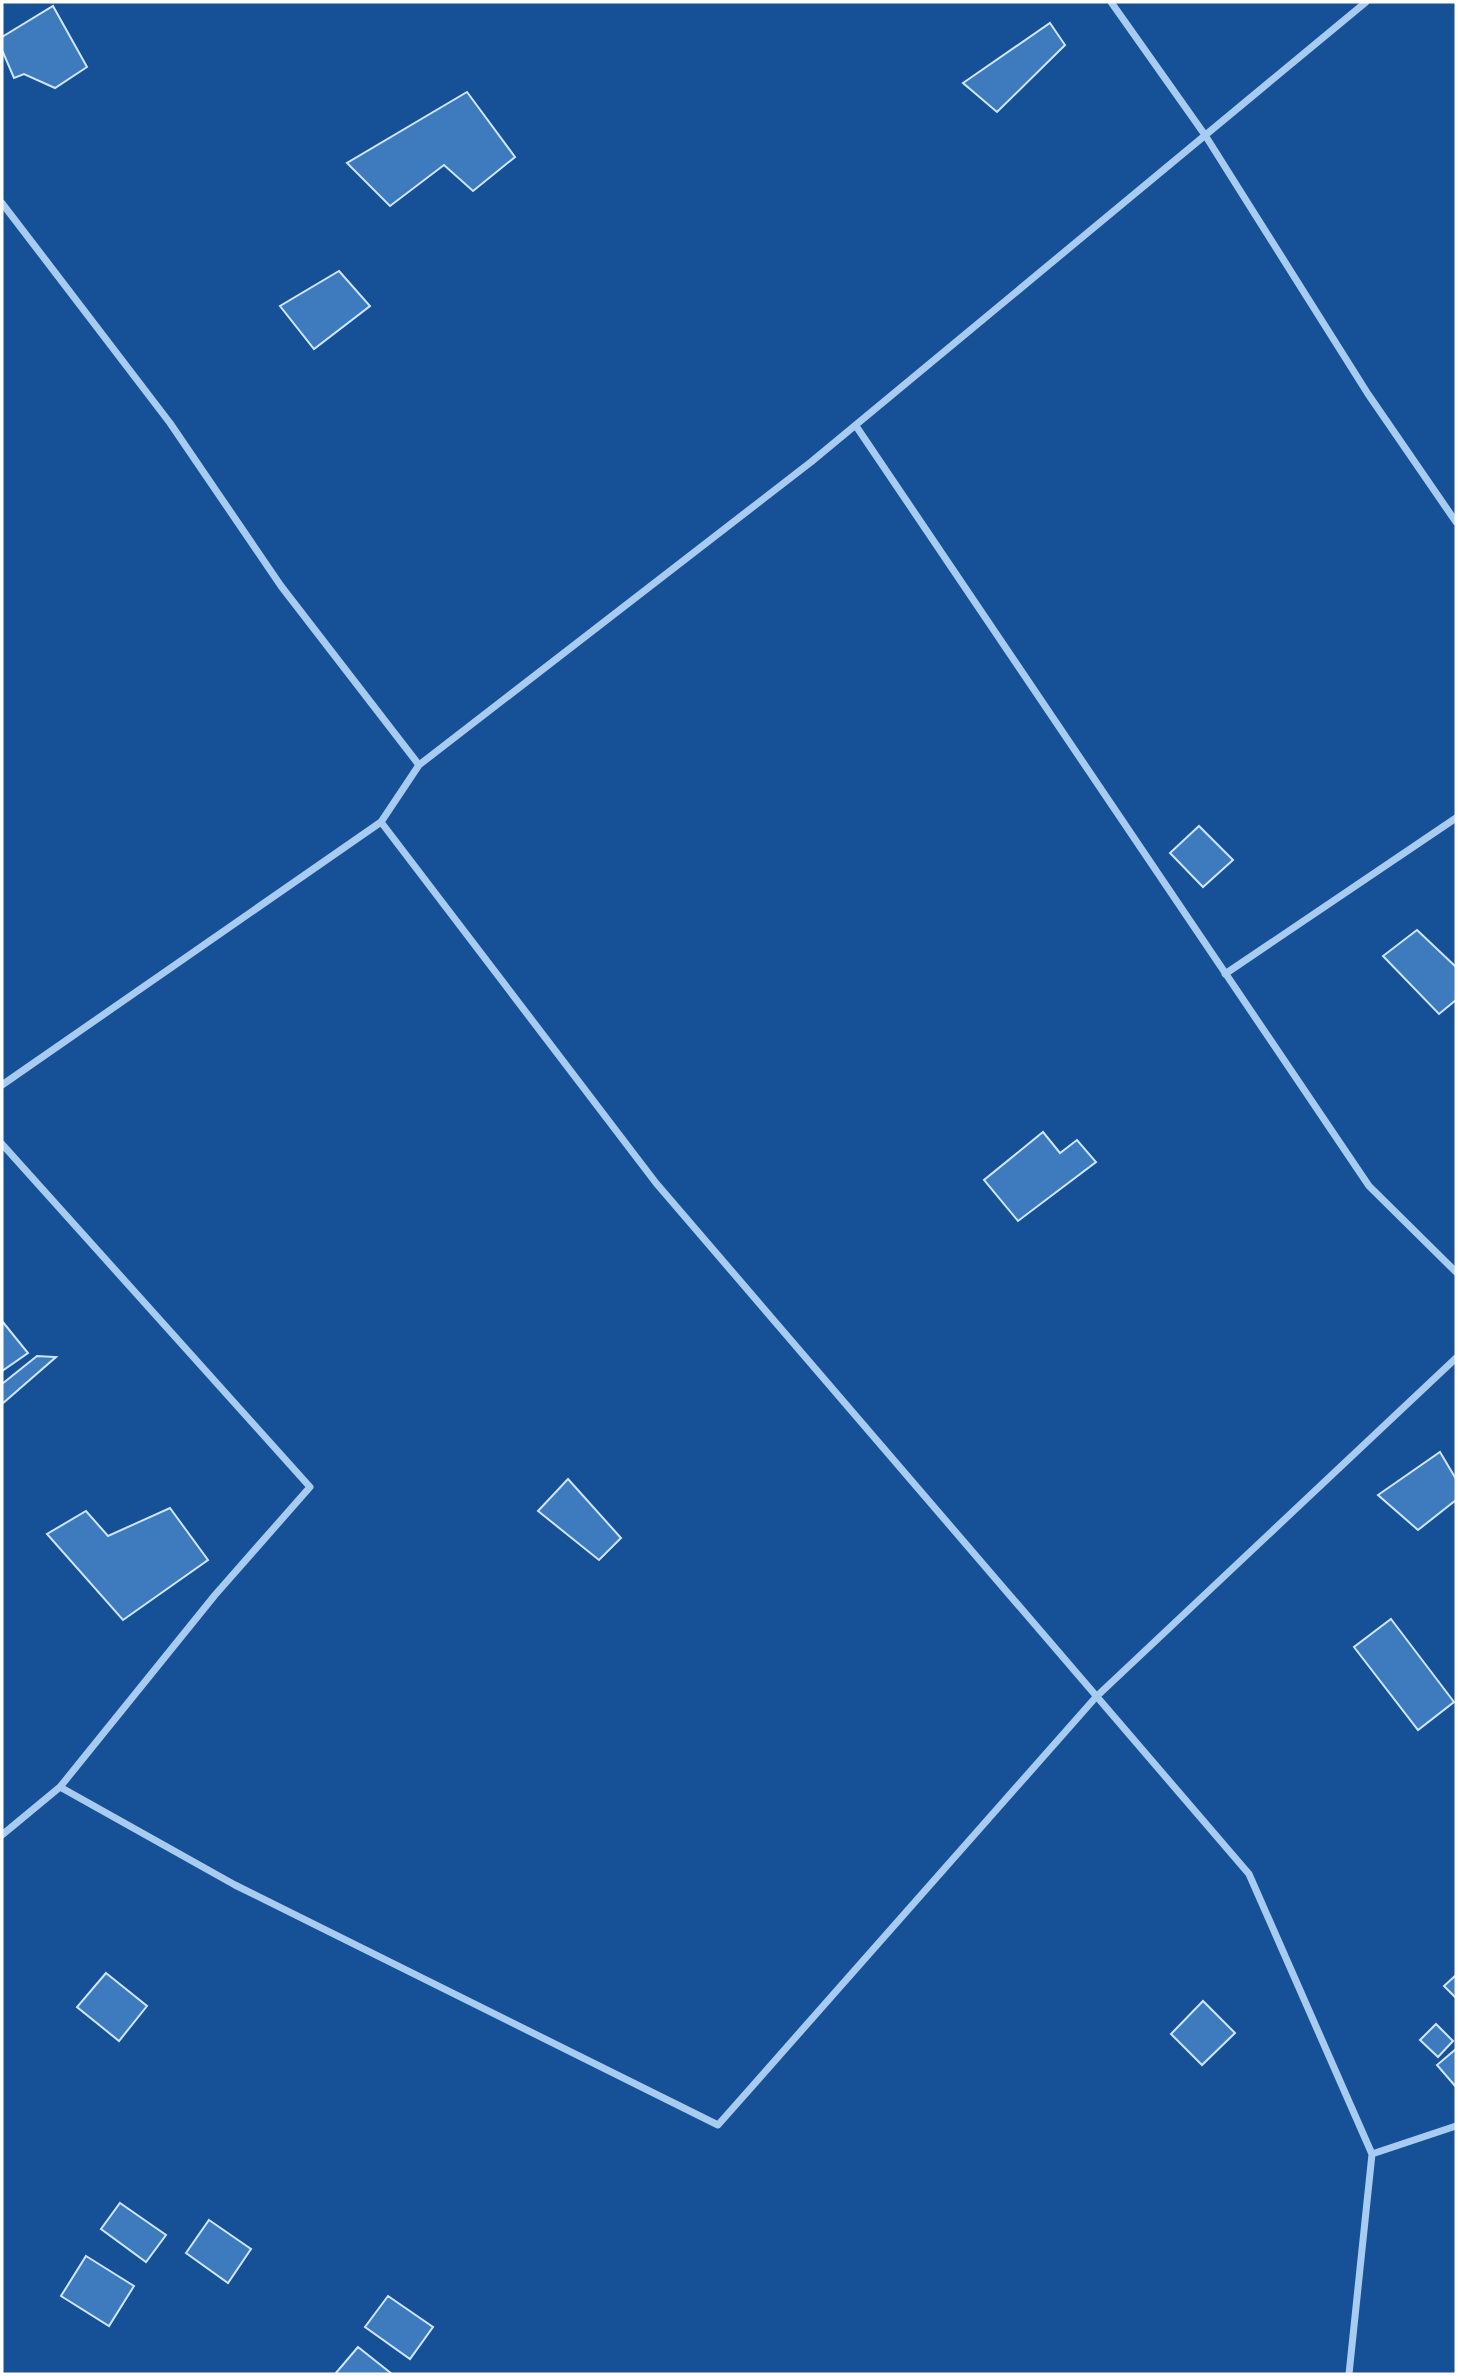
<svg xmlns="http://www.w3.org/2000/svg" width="1458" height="2376" font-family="Roboto,sans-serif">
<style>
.building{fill:#3e7bbe;stroke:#cfe5fc;stroke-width:2}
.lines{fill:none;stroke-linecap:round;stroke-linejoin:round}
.street{stroke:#a8cbf2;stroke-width:7}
</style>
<rect width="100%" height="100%" fill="#165197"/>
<path class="building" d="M53 6 87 67 55 88 24 74 14 78 2 50V37Z
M1050 23 1065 45 997 112 963 83Z
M467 92 515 157 473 191 444 165 390 206 347 163Z
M339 271 370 306 314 349 280 306Z
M1199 826 1233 860 1203 887 1170 853Z
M1417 930 1456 967V1000L1439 1014 1383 956Z
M1043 1132 1060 1153 1077 1140 1096 1162 1018 1221 984 1180Z
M2 1321 28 1353 2 1371Z
M37 1356 56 1357 2 1404V1384Z
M1440 1452 1456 1479V1500L1418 1530 1378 1495Z
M568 1479 621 1538 599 1560 538 1511Z
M170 1508 208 1560 123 1620 47 1534 86 1511 108 1536Z
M1391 1619 1454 1702 1418 1730 1354 1647Z
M106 1973 147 2006 119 2041 77 2007Z
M1456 1975V1998L1444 1986Z
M1203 2001 1235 2033 1202 2065 1171 2034Z
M1436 2024 1453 2041 1438 2057 1420 2040Z
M1456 2049V2087L1437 2065Z
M120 2203 166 2235 146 2262 101 2229Z
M209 2220 251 2249 228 2283 186 2253Z
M86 2256 134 2286 109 2326 61 2296Z
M388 2296 433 2327 410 2359 365 2327Z
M358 2347 392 2374H335Z"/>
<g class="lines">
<path class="street" d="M1111 2 1205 135 1368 394 1456 522
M2 203 170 423 281 586 419 765
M856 426 1369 1186 1456 1272
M381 822 656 1183 1249 1874 1372 2154 1349 2374
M1225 974 1456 818
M2 1085 381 822 419 765 811 462 1366 2
M2 1144 310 1487 215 1595 60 1787 2 1835
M60 1787 235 1885 718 2125 1096 1697 1456 1358
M1372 2154 1456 2126"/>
</g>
<rect width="1458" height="2376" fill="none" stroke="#ffffff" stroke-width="7"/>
</svg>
